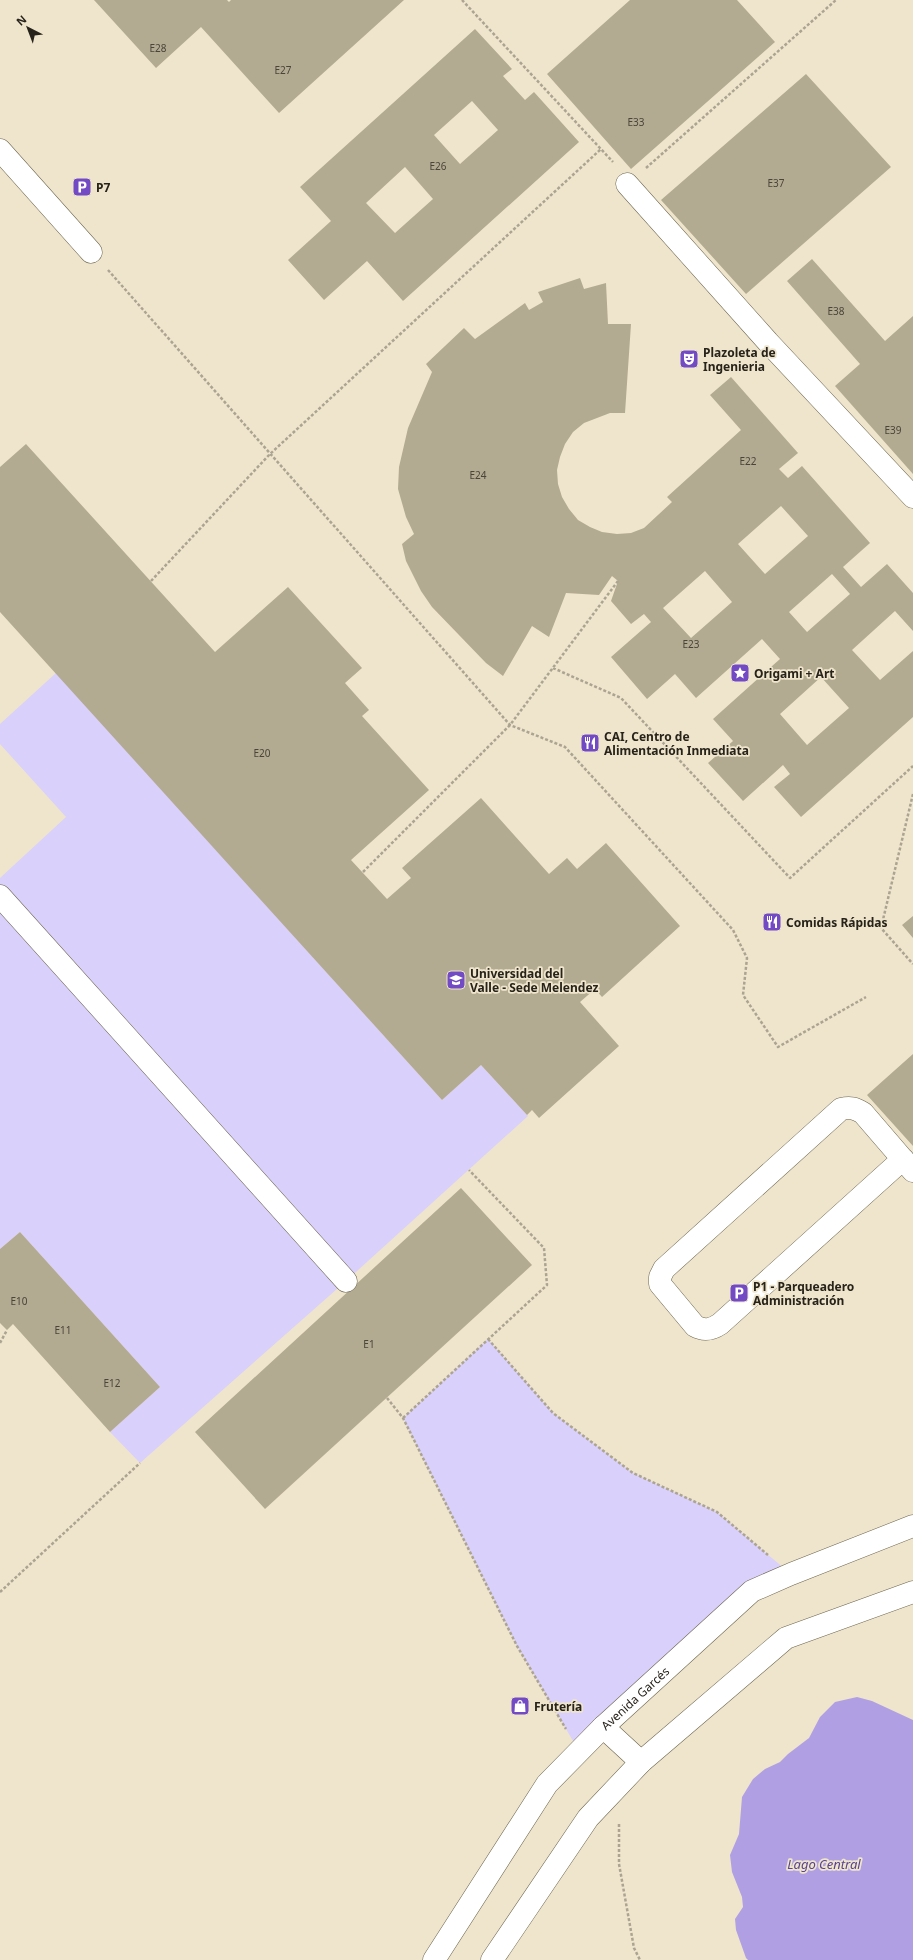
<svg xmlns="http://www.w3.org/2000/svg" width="913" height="1960" font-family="'Noto Sans',sans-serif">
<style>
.green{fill:#d9d0fb}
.water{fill:#b0a0e3}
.building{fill:#b3aa92;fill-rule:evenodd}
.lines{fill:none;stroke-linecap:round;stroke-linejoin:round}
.minor-casing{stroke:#6c644e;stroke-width:23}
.path{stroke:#aca491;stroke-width:2.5;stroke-dasharray:3 2;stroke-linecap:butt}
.minor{stroke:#fff;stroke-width:22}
.labels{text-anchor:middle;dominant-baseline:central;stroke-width:3.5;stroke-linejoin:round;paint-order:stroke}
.number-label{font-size:10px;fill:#4a4538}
.poi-label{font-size:12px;font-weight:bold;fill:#27231a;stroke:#efe5cc;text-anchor:start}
.street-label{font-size:12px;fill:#27231a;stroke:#efe5cc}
.water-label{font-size:13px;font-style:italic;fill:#5a4191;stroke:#efe5cc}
</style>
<rect width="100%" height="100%" fill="#efe5cc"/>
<path class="green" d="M56 673 442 1100 481 1065 528 1116 346 1281 140 1463 110 1432 160 1387 20 1232 0 1249V878L66 817 0 744V724Z
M488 1339 553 1413 633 1473 717 1512 791 1574 752 1591 579 1751 517 1646 403 1418Z"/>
<path class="water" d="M857 1697 872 1701 913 1720V1960H748L746 1958 736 1930 735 1919 743 1907 742 1897 732 1872 730 1855 739 1834 742 1797 753 1779 765 1769 780 1762 788 1754 809 1738 820 1717 835 1702Z"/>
<path class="building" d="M94 0H227L229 2 231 0H404L279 113 201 27 156 68Z
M630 0H737L775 42 631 169 547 74Z
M475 29 512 69 503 76 525 100 534 92 579 142 403 301 367 261 324 300 288 260 331 221 300 187ZM472 101 498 130 460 164 434 135ZM405 167 433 199 395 233 366 203Z
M806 74 891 167 746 294 661 200Z
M812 259 885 341 913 316V474L835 386 860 364 787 281Z
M580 278 584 289 606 283 608 324H631L625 413H610L584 423 573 432 565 444 560 457 557 470 558 484 562 497 569 509 578 520 590 527 602 532 617 534 631 533 644 528 672 502 667 497 741 430 710 395 731 377 798 453 779 469 788 478 802 466 870 543 843 567 861 587 887 564 913 593V631L895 611 852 650 880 680 913 651V717L801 817 774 787 790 774 783 765 743 801 708 763 733 741 713 719 780 659 762 639 696 698 675 674 647 699 611 657 651 622 644 614 631 624 611 601 618 581 612 576 599 595 566 593 549 637 532 626 503 676 486 663 432 607 421 591 406 561 402 544 414 534 406 517 398 489 399 467 408 428 432 372 426 364 464 328 475 339 525 303 529 310 543 302 538 292ZM781 506 808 536 765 574 738 544ZM705 571 732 602 691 638 663 608ZM832 574 850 594 807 632 789 612ZM821 677 849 708 807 745 780 714Z
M26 444 215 652 288 587 362 668 345 683 369 710 362 716 429 790 351 860 387 899 411 878 402 868 481 798 549 874 567 858 577 869 606 843 680 926 602 997 595 989 580 1002 619 1046 539 1118 532 1110 527 1115 481 1065 442 1100 0 612V467Z
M913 916V938L902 925Z
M913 1054V1146L867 1095Z
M461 1188 532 1265 265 1509 195 1432Z
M20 1232 160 1387 110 1432 13 1324 7 1330 0 1323V1249Z"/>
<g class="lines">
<g class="minor-casing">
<g id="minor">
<path d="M0 150 91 252"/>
<path d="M627 184 768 342 913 497"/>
<path d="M0 896 346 1281"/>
<path d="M903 1159 720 1324C711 1330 704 1331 695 1326L660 1284V1277L664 1269 841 1109C850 1107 855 1108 863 1113L913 1171"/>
<path d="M603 1727 641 1762"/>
<path id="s1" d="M434 1960 547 1784 603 1727 752 1591 791 1574 913 1526"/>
<path d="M492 1960 588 1818 641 1762 786 1638 913 1592"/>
</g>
</g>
<path class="path" d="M462 0 613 162
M646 168 836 0
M108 270 510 725 565 747 733 930 747 958 743 995 778 1047 866 997
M151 581 270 454 601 149
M553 668 621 698 790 878 913 766
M913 794 881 928 913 964
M363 872 510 725 618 581
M488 1339 553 1413 633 1473 717 1512 768 1555
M0 1343 7 1330
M387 1398 403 1418 517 1646 566 1729
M403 1418 547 1285 544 1248 469 1170
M0 1592 140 1463
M619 1824V1864L634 1948 640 1960"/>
<use href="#minor" class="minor"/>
</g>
<defs>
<g id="parking-square" transform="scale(1)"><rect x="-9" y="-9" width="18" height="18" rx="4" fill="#724ac3" stroke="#efe5cc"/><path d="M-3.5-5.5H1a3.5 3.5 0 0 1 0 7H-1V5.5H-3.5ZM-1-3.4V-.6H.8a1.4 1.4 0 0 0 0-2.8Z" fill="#fff"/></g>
<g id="theatre-square" transform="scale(1)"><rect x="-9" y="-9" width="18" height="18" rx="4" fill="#724ac3" stroke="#efe5cc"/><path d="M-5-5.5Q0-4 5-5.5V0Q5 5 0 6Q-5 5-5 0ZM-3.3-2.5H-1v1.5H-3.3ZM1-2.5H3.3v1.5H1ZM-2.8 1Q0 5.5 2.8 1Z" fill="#fff"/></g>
<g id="sight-square" transform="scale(1)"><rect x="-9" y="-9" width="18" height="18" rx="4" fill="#724ac3" stroke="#efe5cc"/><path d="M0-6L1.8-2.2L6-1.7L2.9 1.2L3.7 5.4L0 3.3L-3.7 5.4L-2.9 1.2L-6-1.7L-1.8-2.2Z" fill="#fff"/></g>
<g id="restaurant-square" transform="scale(1)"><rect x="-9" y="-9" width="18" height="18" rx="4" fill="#724ac3" stroke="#efe5cc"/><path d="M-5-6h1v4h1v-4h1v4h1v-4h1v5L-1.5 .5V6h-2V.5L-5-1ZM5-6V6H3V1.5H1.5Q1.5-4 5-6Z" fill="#fff"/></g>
<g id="university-square" transform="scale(1)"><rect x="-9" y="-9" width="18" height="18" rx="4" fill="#724ac3" stroke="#efe5cc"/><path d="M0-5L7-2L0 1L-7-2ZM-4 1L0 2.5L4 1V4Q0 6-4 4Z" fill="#fff"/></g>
<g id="shop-square" transform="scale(1)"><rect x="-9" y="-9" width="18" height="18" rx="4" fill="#724ac3" stroke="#efe5cc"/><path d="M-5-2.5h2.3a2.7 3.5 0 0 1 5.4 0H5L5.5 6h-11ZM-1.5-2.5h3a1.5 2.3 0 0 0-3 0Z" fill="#fff"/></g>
</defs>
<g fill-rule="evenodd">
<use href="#parking-square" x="82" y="187"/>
<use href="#theatre-square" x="689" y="359"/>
<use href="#sight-square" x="740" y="673"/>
<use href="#restaurant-square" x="590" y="743"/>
<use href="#restaurant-square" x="772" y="922"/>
<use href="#university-square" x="456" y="980"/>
<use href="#parking-square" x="739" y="1293"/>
<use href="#shop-square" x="520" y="1706"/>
</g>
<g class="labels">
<g class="number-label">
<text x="158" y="48">E28</text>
<text x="283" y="70">E27</text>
<text x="636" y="122">E33</text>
<text x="438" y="166">E26</text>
<text x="776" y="183">E37</text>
<text x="836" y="311">E38</text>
<text x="893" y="430">E39</text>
<text x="748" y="461">E22</text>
<text x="478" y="475">E24</text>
<text x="691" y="644">E23</text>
<text x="262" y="753">E20</text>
<text x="19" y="1301">E10</text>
<text x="63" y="1330">E11</text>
<text x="369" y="1344">E1</text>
<text x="112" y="1383">E12</text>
</g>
<g class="poi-label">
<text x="96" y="187">P7</text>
<text x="703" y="352">Plazoleta de<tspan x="703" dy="14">Ingenieria</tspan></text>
<text x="754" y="673">Origami + Art</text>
<text x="604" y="736">CAI, Centro de<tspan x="604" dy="14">Alimentación Inmediata</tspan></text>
<text x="786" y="922">Comidas Rápidas</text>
<text x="470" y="973">Universidad del<tspan x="470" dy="14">Valle - Sede Melendez</tspan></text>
<text x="753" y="1286">P1 - Parqueadero<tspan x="753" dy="14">Administración</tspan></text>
<text x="534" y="1706">Frutería</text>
</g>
<g class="street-label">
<text stroke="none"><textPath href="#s1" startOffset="332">Avenida Garcés</textPath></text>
</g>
<g class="water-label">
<text x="824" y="1864">Lago Central</text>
</g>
</g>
<g transform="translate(28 28) rotate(318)" stroke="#efe5cc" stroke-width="3" paint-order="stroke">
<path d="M0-3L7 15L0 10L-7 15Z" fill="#27231a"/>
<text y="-6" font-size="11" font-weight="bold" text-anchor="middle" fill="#27231a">N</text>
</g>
</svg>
